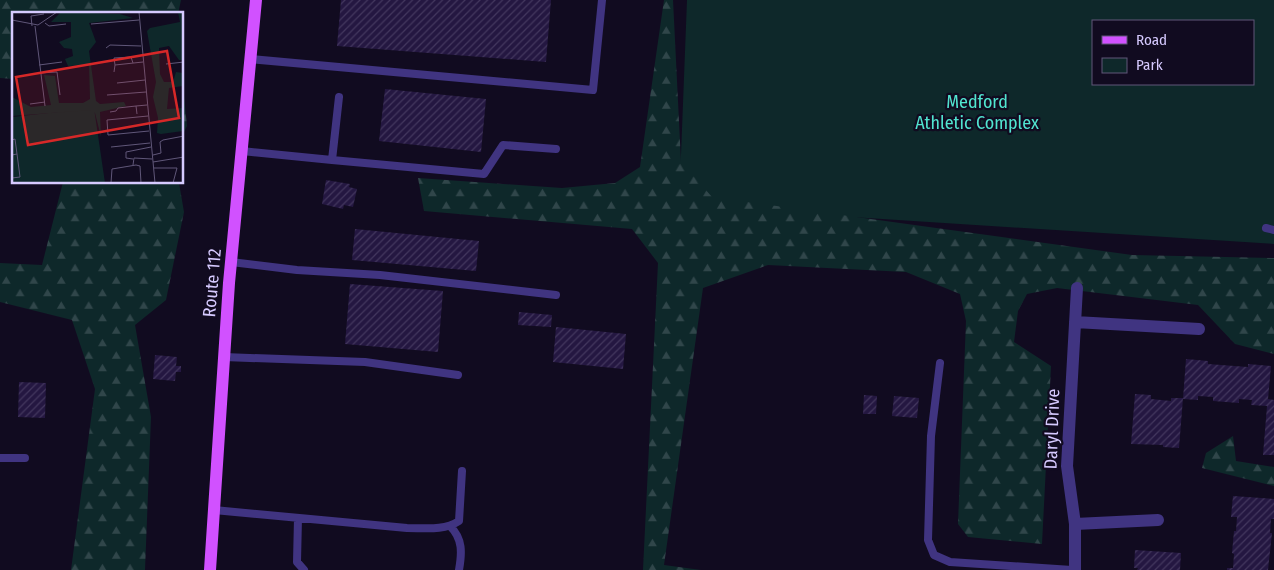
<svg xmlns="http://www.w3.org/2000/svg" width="1274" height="570" font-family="'Fira Sans Condensed',sans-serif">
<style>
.green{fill:#0e282a;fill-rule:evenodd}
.forest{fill:url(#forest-firs)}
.building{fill:url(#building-hatch)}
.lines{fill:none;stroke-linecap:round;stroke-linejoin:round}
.service{stroke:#403481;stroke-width:8}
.minor{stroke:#403481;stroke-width:12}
.primary{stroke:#d151ff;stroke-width:12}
.labels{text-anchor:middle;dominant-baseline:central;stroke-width:4.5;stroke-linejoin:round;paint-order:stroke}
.park-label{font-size:18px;fill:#51e4d0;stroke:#110b20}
.street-label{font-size:18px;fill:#d6caff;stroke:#110b20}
.inset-road{fill:none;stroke:#605779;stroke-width:1}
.view{fill:#d62828;fill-opacity:0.15;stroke:#d62828;stroke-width:2.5}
.inset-edge{fill:none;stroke:#d6caff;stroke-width:2.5}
</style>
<defs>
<pattern id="forest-firs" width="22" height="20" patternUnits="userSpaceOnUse" patternTransform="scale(1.25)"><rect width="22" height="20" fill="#0e282a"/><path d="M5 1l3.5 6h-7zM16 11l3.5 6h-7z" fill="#30464a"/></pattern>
<pattern id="building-hatch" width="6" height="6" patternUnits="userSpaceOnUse" patternTransform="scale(1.25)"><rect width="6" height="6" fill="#241741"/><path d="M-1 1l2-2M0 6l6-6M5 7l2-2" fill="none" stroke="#43375e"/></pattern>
</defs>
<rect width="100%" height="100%" fill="#110b20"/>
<path class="green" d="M687 0H1274V244L679 206ZM1093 21H1253V84H1093Z"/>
<path class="forest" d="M0 0H181L178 14H14V79L0 78Z
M664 0H673L681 162 712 197 1132 255 1274 258V354L1235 344 1198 305 1057 288 1027 294 1018 311 1014 342 1051 366 1042 544 968 537 958 524 966 321 960 294 906 272 768 265 703 288 664 565 701 570H643L658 263 632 229 424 211 418 178 562 188 615 183 640 167Z
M182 76 187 126 183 134H182Z
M63 182 179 183 184 212 166 300 135 325 151 417 145 570H71L95 389 72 320 0 302V263L42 265Z
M1233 436 1236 461 1274 467V486L1202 468 1206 453Z"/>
<path class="building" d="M341 0H551L546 62 337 46Z
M385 89 486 99 481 152 379 141Z
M326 180 350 184 349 187 357 189 353 207 344 205 343 209 322 204Z
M355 229 479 241 476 271 352 260Z
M350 284 443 291 438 352 345 344Z
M519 312 552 315 551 327 518 325Z
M556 327 626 334 623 369 553 362Z
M155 355 177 357 176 366H181V372H176L175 381 153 379Z
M1186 359 1208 361V364L1248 367V364L1271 366 1268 399 1274 400V455H1263L1267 406 1251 405 1252 400 1239 399V403L1213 401V397L1198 396V400L1183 399Z
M19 382 46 383 45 418 18 417Z
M1135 394 1151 395V399L1171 401V398H1183L1179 448 1163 447V445L1131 444Z
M864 395 877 396 876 414H863Z
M894 396 919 398 917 418 892 416Z
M1233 496 1274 499V519H1271L1270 533H1272L1268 570H1227V568H1233L1234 554 1232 553 1234 531H1236L1237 517H1231Z
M1135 550 1181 553 1180 570H1137L1138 568H1134Z"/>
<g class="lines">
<path class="service" d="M250 59 593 90 602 0
M242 151 332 160 339 97
M332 160 484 174 503 145 556 149
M1266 228 1274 230
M231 262 297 270 380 275 556 295
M224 357 365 362 458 375
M940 363 931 436 928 540 934 555 950 562 1072 570
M0 458H25
M214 510 407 528C425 528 444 531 459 521L462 471
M298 518 297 562 304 570
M450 526C463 539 462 553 459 570"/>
<path class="minor" d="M1075 322 1199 329
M1075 524 1158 520
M1075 570V524L1067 466 1077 288"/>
<path class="primary" d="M210 570 229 283 256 0"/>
</g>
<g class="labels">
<g class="park-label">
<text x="977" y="102">Medford<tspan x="977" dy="21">Athletic Complex</tspan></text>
</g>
<g class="street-label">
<text transform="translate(212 283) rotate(-85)">Route 112</text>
<text transform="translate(1052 429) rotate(-88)">Daryl Drive</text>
</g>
</g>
<g transform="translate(12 12)">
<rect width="171" height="171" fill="#110b20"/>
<path d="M82 96 93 171H0V105Z" fill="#0e282a"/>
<path d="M49 0 108 2 121 6 77 11 84 30 77 39 84 89 88 92 112 90 114 94 88 100 89 125 83 101 79 98 0 104V85L19 95 39 93 32 63 43 64 47 91H71L78 87 77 53 56 54 53 47 61 44 60 37 52 36 47 30 59 25V10H39ZM166 0H171V48H167L157 34 147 36 148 62 152 70H161L164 60 171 61V74L157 76 155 97 171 96V119L149 122 145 121 146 106 141 85 144 70 135 19 138 16 168 10Z" fill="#0e282a"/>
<path class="inset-road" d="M127 0 143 171M0 8 26 13 45 0M33 11 37 14 54 12M79 12 127 8M20 14 19 4 32 2M23 14 33 94M94 36 98 33 129 34M154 52 172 50M27 53 50 50M103 53 102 46 119 45 121 51M102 60 103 53 131 50M28 61 45 60 48 83M105 71 133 68M95 83 134 80M18 92 33 90M98 100 104 99 106 96 124 94M125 102 124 94 135 93M136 104 95 108 96 123 137 119M0 128 3 127 5 142M99 135 138 131M0 143 5 142 8 165 0 166M141 143 149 141 148 130 151 128 172 124M121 147 114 146V140L139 135M141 150 172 145M121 153 122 146 140 147M142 156H165L161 171M99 171 100 157 124 153 128 154 129 171"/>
<path class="view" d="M155 39 167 106 16 133 4 65Z"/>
<rect width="171" height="171" class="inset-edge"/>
</g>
<rect x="1092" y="20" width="162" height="65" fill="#110b20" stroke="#605779"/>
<rect x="1102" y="36" width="25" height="8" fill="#d151ff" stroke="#605779"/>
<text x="1136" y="45" font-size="15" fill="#d6caff">Road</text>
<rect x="1102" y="58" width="25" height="15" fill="#0e282a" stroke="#605779"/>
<text x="1136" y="70" font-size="15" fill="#d6caff">Park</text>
</svg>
